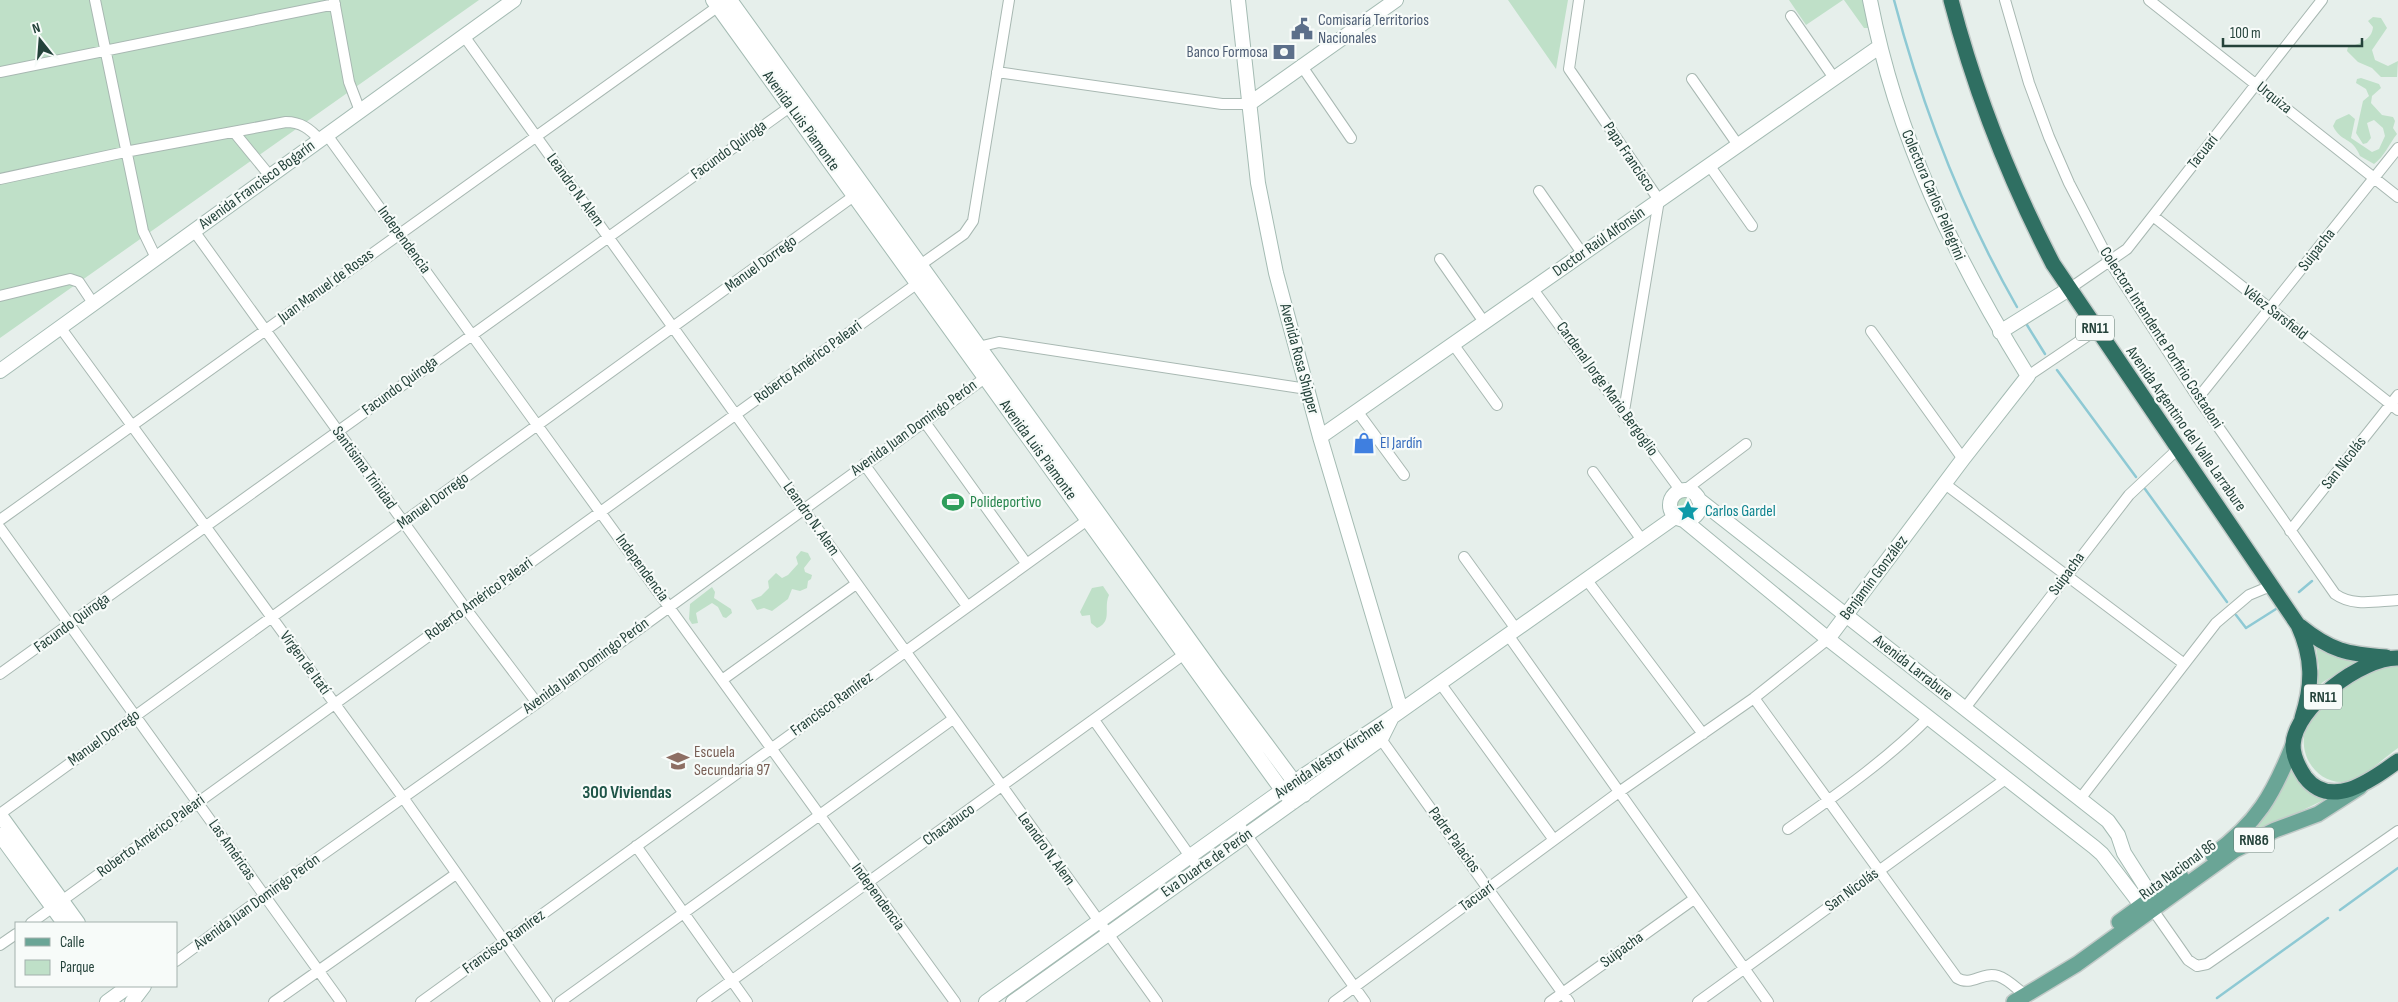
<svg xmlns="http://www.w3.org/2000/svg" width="2398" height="1002" font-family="'Sofia Sans Condensed',sans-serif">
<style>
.green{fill:#bfe0c8}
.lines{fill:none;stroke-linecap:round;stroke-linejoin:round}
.stream{stroke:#8ec9d4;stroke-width:2.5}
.street-casing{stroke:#a8b8b2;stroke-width:12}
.secondary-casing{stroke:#a4bbb3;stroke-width:16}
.primary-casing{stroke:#c2cac8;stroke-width:18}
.highway-casing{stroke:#c2cac8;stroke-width:18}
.street{stroke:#fff;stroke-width:10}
.secondary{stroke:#fff;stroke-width:14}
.primary{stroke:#6aa596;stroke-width:15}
.highway{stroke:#2f6f62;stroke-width:15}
.labels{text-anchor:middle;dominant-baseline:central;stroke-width:4.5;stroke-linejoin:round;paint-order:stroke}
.shield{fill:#f7fbf9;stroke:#637a73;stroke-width:1}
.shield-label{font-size:15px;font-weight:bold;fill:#24423a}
.service-label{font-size:16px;fill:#4e5e75;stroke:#f7fbf9;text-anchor:start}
.street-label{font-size:16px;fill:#24423a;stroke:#f7fbf9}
.shop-label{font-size:16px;fill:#366cbe;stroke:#f7fbf9;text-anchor:start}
.leisure-label{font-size:16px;fill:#27864d;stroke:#f7fbf9;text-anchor:start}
.culture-label{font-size:16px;fill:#0d838f;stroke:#f7fbf9;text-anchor:start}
.education-label{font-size:16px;fill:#785e54;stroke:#f7fbf9;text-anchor:start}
.neighbourhood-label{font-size:18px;font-weight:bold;fill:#1f5548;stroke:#f7fbf9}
</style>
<rect width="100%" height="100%" fill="#e6efeb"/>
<path class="green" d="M0 0H479L0 338Z
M1508 0H1568L1556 69Z
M1789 0H1843L1806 25Z
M1844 0H1865L1871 28H1864Z
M2373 17 2381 18 2387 28 2372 50 2375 60 2388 66 2398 61 2397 77H2381L2372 68 2358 62 2347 51 2348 47C2359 44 2372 40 2373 27L2368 21Z
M2361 78 2379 84 2381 88 2372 96 2371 103 2382 115 2393 117 2395 121 2393 128 2397 134C2389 144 2384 157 2374 164L2360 156C2352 136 2341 143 2333 126L2336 120 2349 114 2355 119 2351 138 2372 152 2379 149 2385 136 2383 128 2374 120 2367 123 2371 138 2367 143 2363 144 2356 133 2363 101 2369 96 2366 89 2356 83 2357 79Z
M1675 507a10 10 0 1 1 20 0a10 10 0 1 1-20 0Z
M801 551 808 553 811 559 804 568 805 572 812 575 811 579 808 581 807 588 800 591 792 589 788 599 772 611 764 608 757 610 751 600 761 596 769 588 768 581 776 573 782 578 788 575 798 564 796 557Z
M1103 586 1109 595C1103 608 1113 621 1097 628L1091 623 1090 615 1082 616 1080 612 1092 588Z
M712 587 715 592 714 598 731 609 732 613 726 618 723 617 718 607 712 603 696 613 698 623 692 624 689 619 690 604Z
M2316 647 2330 655 2359 660 2323 682 2315 690 2319 668Z
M2398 666V748C2385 757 2372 770 2358 778 2326 794 2295 760 2306 728 2311 712 2352 680 2368 673 2377 669 2388 667 2398 666Z
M2291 761 2332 796 2272 825 2250 833C2268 810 2284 790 2291 761Z"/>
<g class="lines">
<path class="stream" d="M1894 0C1922 106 1962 211 2017 307
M2027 325 2045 354
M2057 370 2136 477
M2145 489 2227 602
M2299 592 2312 581
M2236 615 2246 628 2276 609
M2340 910 2398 868
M2217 998 2328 918"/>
<g class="street-casing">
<path id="street" d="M95 0 143 231 156 258
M334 0 349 82 360 111
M1579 0 1569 69 1659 200 1624 411
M2005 0 2029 83 2049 137 2069 183 2110 262 2198 398 2335 594C2353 607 2376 601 2398 600
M2149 0 2398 197
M1791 16 1834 78
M464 36C696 357 925 681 1157 1002
M1301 65 1351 138
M0 72 335 4
M997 72 1222 104H1249
M1692 79 1738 145
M234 132 270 176
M327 135 955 1002
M1709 165 1752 226
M0 179 125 152 286 122C301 122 310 129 320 140
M1539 191 1582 253
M2153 216 2398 410
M194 231 466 609 537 703
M1440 259 1484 322
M916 268 964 234 973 221 1009 0
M1532 288 1681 491
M2069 289 2127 249 2322 0
M0 296 70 279 79 282 93 303
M60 327 402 796 547 1002
M1871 331 1963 459
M1453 344 1497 405
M974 348 999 342 1307 389
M2028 376 2096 330
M2198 398 2398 148
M1357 411 1404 475
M924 421 1026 563
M864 464 967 606
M1593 472 1642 540
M1945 484 2183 663
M1685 490 1746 444
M0 520 727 0
M0 528 341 1002
M2290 531 2398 395
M1464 557 1516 629
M1586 579 1703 734
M1508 635 1768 1002
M0 674 794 104
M722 680 856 584
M1440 683 1554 840
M1754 698 1957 978C1972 987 1982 971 1998 976 2008 979 2017 989 2025 995
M1965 708 2129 495 2179 448
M1094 720 1199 869
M1378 735 1569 1002
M2080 799 2216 623 2249 595 2273 585
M0 814 858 193
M1238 823 1365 1002
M1788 829C1836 795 1887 760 1929 717
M636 846 747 1002
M2153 910 2188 960 2197 966 2207 964 2398 831
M31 923 922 280
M0 945 16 934
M176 961 264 896 537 703 989 375
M274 1002 456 874
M421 1002 1093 516
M560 1002 953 719
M702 1002 1190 650
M1334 1002 1619 792 1754 698 1828 639
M1550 1002 1694 899
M1698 1002 2007 778"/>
</g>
<g class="secondary-casing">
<path id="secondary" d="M713 0 1282 790 1293 802
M730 0 1217 678 1304 795
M1238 0 1258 183 1276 273 1320 437 1401 710
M1249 104 1396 0
M2000 332 2069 289
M0 371 514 0
M1320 437 1879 47
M1670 505a15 15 0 1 1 30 0a15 15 0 1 1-30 0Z
M1685 521 1828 639 2094 847 2102 854 2141 905 2153 910 2152 897 2124 853 2118 835 2108 821 1698 499
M1828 639 1963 459 2028 376C1954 257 1897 139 1870 0
M0 815 78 923
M0 835 64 923
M107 1002 125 989 141 986
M132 1002 144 986
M986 1002 1294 782 1392 717 1675 517
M1013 1002 1381 739 1392 717"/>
</g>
<g class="primary-casing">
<path id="primary" d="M2213 855C2257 823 2273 795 2293 745
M2119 922 2181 877
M2014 1002 2077 964 2235 850 2275 830 2318 814 2360 787"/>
</g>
<g class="highway-casing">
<path id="highway" d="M1951 0C1975 92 2009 179 2053 264L2298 625C2313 658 2313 684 2302 718
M2300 626C2331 651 2347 654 2386 657
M2398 658C2362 657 2295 707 2293 745 2293 756 2299 768 2305 777 2331 811 2373 779 2398 761"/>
</g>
<use href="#street" class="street"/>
<use href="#secondary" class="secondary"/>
<use href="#primary" class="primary"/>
<use href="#highway" class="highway"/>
</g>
<defs>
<g id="civic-bare" transform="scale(1.725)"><path d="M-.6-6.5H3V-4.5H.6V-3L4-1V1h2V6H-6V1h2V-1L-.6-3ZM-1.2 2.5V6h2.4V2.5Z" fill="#5c6f8a" stroke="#f7fbf9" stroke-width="2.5" paint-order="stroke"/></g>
<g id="bank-bare" transform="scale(1.725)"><path d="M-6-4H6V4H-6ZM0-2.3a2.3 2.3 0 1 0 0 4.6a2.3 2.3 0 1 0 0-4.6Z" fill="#5c6f8a" stroke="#f7fbf9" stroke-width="2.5" paint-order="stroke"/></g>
<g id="shop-bare" transform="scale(1.725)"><path d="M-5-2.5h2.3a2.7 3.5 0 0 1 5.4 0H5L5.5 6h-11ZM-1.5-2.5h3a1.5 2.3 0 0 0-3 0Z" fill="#3f7fe0" stroke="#f7fbf9" stroke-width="2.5" paint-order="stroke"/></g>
<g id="stadium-bare" transform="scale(1.725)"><path d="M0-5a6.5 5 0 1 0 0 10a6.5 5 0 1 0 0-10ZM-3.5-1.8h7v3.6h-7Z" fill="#2e9e5b" stroke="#f7fbf9" stroke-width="2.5" paint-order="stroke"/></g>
<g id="sight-bare" transform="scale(1.725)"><path d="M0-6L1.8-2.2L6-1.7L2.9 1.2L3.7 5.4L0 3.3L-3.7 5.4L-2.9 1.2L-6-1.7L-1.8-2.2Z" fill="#0f9aa8" stroke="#f7fbf9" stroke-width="2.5" paint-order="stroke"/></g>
<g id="school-bare" transform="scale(1.725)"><path d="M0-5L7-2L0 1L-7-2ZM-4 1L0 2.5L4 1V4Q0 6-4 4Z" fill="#8d6e63" stroke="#f7fbf9" stroke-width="2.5" paint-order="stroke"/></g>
</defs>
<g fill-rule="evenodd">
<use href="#civic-bare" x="1302" y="29"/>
<use href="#bank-bare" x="1284" y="52"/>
<use href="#shop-bare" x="1364" y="443"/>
<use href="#stadium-bare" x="953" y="502"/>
<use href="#sight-bare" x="1688" y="511"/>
<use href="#school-bare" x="678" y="761"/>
</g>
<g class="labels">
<g class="shield">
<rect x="2076" y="315.5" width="38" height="25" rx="4"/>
<rect x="2304" y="684.5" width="38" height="25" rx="4"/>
<rect x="2234" y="827.5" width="40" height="25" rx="4"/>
</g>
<g class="shield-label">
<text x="2095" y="328">RN11</text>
<text x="2323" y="697">RN11</text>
<text x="2254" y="840">RN86</text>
</g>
<g class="service-label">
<text x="1318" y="20">Comisaría Territorios<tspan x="1318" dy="18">Nacionales</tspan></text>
<text x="1268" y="52" text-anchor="end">Banco Formosa</text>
</g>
<g class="street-label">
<text transform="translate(2274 98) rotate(39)">Urquiza</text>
<text transform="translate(801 121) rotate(54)">Avenida Luis Piamonte</text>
<text transform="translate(729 150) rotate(-36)">Facundo Quiroga</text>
<text transform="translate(2203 152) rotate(-52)">Tacuarí</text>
<text transform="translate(1629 157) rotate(56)">Papa Francisco</text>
<text transform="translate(257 185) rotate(-36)">Avenida Francisco Bogarín</text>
<text transform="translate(575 190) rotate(54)">Leandro N. Alem</text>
<text transform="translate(1933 195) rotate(67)">Colectora Carlos Pellegrini</text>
<text transform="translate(404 240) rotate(54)">Independencia</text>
<text transform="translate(1599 242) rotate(-35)">Doctor Raúl Alfonsín</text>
<text transform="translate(2317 250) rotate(-52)">Suipacha</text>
<text transform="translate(761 264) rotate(-36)">Manuel Dorrego</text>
<text transform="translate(326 286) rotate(-36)">Juan Manuel de Rosas</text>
<text transform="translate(2275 313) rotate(38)">Vélez Sarsfield</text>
<text transform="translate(2161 338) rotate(57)">Colectora Intendente Porfirio Costadoni</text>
<text transform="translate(1299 359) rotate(75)">Avenida Rosa Shipper</text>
<text transform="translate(808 362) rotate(-36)">Roberto Américo Paleari</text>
<text transform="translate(400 386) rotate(-36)">Facundo Quiroga</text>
<text transform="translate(1607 389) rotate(54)">Cardenal Jorge Mario Bergoglio</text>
<text transform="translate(914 428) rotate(-36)">Avenida Juan Domingo Perón</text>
<text transform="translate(2186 429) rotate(55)">Avenida Argentino del Valle Larrabure</text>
<text transform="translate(1038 450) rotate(54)">Avenida Luis Piamonte</text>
<text transform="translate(2344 463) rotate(-52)">San Nicolás</text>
<text transform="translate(364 468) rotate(54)">Santisima Trinidad</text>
<text transform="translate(433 501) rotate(-36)">Manuel Dorrego</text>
<text transform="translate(811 519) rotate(55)">Leandro N. Alem</text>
<text transform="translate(642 568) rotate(54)">Independencia</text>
<text transform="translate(2067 574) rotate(-54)">Suipacha</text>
<text transform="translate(1874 578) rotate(-53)">Benjamín González</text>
<text transform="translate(479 599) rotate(-36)">Roberto Américo Paleari</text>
<text transform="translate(72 623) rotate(-36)">Facundo Quiroga</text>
<text transform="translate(305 663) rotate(54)">Virgen de Itatí</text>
<text transform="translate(586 666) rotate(-36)">Avenida Juan Domingo Perón</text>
<text transform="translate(1913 668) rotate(38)">Avenida Larrabure</text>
<text transform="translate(832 704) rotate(-36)">Francisco Ramírez</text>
<text transform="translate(104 738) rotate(-36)">Manuel Dorrego</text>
<text transform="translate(1330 759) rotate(-34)">Avenida Néstor Kirchner</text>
<text transform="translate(949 825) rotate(-36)">Chacabuco</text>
<text transform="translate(151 836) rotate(-36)">Roberto Américo Paleari</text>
<text transform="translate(1454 840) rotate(54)">Padre Palacios</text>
<text transform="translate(1046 849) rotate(54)">Leandro N. Alem</text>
<text transform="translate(232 850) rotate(55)">Las Américas</text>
<text transform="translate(1207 863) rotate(-35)">Eva Duarte de Perón</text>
<text transform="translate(2178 870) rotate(-36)">Ruta Nacional 86</text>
<text transform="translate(1852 890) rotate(-36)">San Nicolás</text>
<text transform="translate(878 897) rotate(54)">Independencia</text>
<text transform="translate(1477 897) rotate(-36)">Tacuarí</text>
<text transform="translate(257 902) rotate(-36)">Avenida Juan Domingo Perón</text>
<text transform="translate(504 942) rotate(-36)">Francisco Ramírez</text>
<text transform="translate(1622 950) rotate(-36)">Suipacha</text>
</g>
<g class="shop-label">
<text x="1380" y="443">El Jardín</text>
</g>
<g class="leisure-label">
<text x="970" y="502">Polideportivo</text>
</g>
<g class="culture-label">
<text x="1705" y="511">Carlos Gardel</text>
</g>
<g class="education-label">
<text x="694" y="752">Escuela<tspan x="694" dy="18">Secundaria 97</tspan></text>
</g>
<g class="neighbourhood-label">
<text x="627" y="792">300 Viviendas</text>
</g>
</g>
<rect x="15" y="922" width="162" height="65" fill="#f7fbf9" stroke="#a3b1ad"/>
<rect x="25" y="938" width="25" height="8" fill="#6aa596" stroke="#a3b1ad"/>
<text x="60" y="947" font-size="15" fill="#24423a">Calle</text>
<rect x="25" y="960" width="25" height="15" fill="#bfe0c8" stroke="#a3b1ad"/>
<text x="60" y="972" font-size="15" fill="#24423a">Parque</text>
<g transform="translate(40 40) rotate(343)" stroke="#f7fbf9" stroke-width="4" paint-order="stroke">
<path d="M0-4L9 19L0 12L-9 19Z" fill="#24423a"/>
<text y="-8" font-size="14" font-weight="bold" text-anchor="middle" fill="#24423a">N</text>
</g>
<path d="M2223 38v8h139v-8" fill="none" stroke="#24423a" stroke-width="2.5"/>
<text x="2230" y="38" font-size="15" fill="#24423a" stroke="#f7fbf9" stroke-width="4" paint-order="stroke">100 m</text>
</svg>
